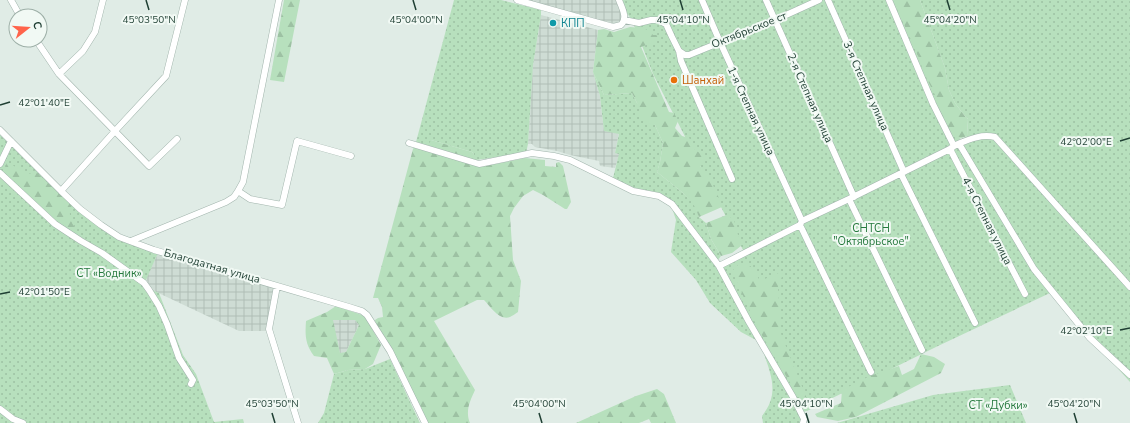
<svg xmlns="http://www.w3.org/2000/svg" width="1130" height="423" font-family="'Nunito Sans',sans-serif">
<style>
.industrial{fill:url(#industrial-grid)}
.grass{fill:url(#grass-dots)}
.forest{fill:url(#forest-firs);fill-rule:evenodd}
.lines{fill:none;stroke-linecap:round;stroke-linejoin:round}
.street-casing{stroke:#a2b5ad;stroke-width:7}
.street{stroke:#fff;stroke-width:6}
.ticks{fill:none;stroke:#1f3f33;stroke-width:1.5}
.culture-dot{fill:#0f9aa8;stroke:#f1f9f4;stroke-width:1.5}
.food-dot{fill:#e8710a;stroke:#f1f9f4;stroke-width:1.5}
.labels{text-anchor:middle;dominant-baseline:central;stroke-width:4;stroke-linejoin:round;paint-order:stroke}
.culture-label{font-size:11px;fill:#0d838f;stroke:#f1f9f4;text-anchor:start}
.street-label{font-size:11px;fill:#1f3f33;stroke:#f1f9f4}
.food-label{font-size:11px;fill:#c56008;stroke:#f1f9f4;text-anchor:start}
.park-label{font-size:11px;fill:#25793d;stroke:#f1f9f4}
.ticks-label{font-size:10px;text-anchor:middle;fill:#1f3f33;stroke:#f1f9f4;stroke-width:4;stroke-linejoin:round;paint-order:stroke}
</style>
<defs>
<pattern id="industrial-grid" width="8" height="8" patternUnits="userSpaceOnUse"><rect width="8" height="8" fill="#cedcd4"/><path d="M0 4h8M4 0v8" fill="none" stroke="#b0beb6"/></pattern>
<pattern id="grass-dots" width="8" height="8" patternUnits="userSpaceOnUse"><rect width="8" height="8" fill="#b7e0bd"/><path d="M2 2h.1M6 6h.1" fill="none" stroke="#9dc1a3" stroke-width="1.8" stroke-linecap="round"/></pattern>
<pattern id="forest-firs" width="22" height="20" patternUnits="userSpaceOnUse"><rect width="22" height="20" fill="#b7e0bd"/><path d="M5 1l3.5 6h-7zM16 11l3.5 6h-7z" fill="#9dc1a3"/></pattern>
</defs>
<rect width="100%" height="100%" fill="#e0ece6"/>
<path class="industrial" d="M521 0H617L623 17 618 25Z
M541 15 598 30 593 72 600 96 604 131 619 133 615 153H620L615 168 600 166 599 161 570 155 557 151 535 147 532 144H528L533 65Z
M158 253 274 287 266 331H239L152 290 146 279Z
M332 320H355L359 325 346 352 340 354Z"/>
<path class="grass" d="M454 0H501L541 10V15L533 65 528 144 526 153 476 160 470 159 474 154 472 152 431 140 432 148 416 142Z
M621 0H900L960 140 967 136 968 119 964 115 955 103 949 90 945 68 920 0H1130V382L1050 293 938 346 804 412 719 264 743 250 653 74 632 20 626 12Z
M593 72 604 95 632 93 637 103 655 125 663 143 660 162 657 172 683 193 694 203 699 217 706 223 711 239 721 256 717 261 673 203 633 189 613 178 619 154 615 153 619 134 604 131 600 96Z
M0 135 70 202 99 226 158 253 146 280 152 290 159 293 183 355 196 374 214 422 243 419 244 423H0Z
M672 208 717 267 756 340 741 332 710 303 696 280 671 252 676 220Z
M764 354 791 399 801 419V423H763L762 416C779 395 772 377 764 354Z
M390 359 420 423H318L324 413 334 374 348 370 365 369Z
M1010 385 1026 423H837L933 395Z"/>
<path class="forest" d="M284 0H300L284 82 270 80Z
M893 0H920L945 68 949 90 955 103 964 115 968 119 967 136 959 139 951 133 937 108V103L935 95 923 71 920 60Z
M630 27C639 28 648 27 653 35H657L659 40 641 47 669 112 674 113 678 121 675 128 682 136 689 138 693 144 695 150 703 155V161L700 166 711 181 723 207H722L699 217 693 203 683 193 657 172 660 162 663 143 655 125 643 121 637 103 632 93 604 95 593 72 598 30 604 29 614 32Z
M431 140 472 152 474 154 473 157 470 159 432 148 429 144Z
M414 147 485 166 525 158 545 160V166L556 167V163L559 162 563 166 571 202 567 209H565L543 195 533 190 523 196 514 208 510 216 513 260 521 281 518 312C515 314 512 316 510 317 499 321 490 306 484 300H477L434 321 475 390C470 401 465 411 470 423H427L376 326 375 320 378 318 383 317 382 307 378 298H373L413 149Z
M7 162 28 174 36 172 72 205C68 213 70 221 75 228L73 232 57 221 4 172Z
M729 214 731 218 734 220 741 246 732 253 721 256 711 239 706 223Z
M745 263C753 266 756 274 760 281L783 271H784L778 287 781 334 811 409 807 411 757 327 732 271 738 265Z
M336 306 365 316 381 345 373 364 365 369 348 370 334 374 327 358 314 356C305 344 305 335 306 321L327 312ZM333 320H355L359 325 346 352 340 353Z
M921 354 934 357 945 364 941 373 856 417 838 421 817 417 815 414 841 403 842 390 870 376 899 366 902 375 914 369Z
M657 389 664 394 676 423H651L649 419 639 423H576L636 396Z"/>
<g class="lines">
<g class="street-casing">
<path id="street" d="M11 0 20 16
M517 0 613 27 621 25C628 18 622 8 619 0
M702 0 720 42 802 221
M766 0 854 197
M828 0 904 172
M624 20 639 23 651 20H659L662 22 666 24 672 37 679 51 681 61 732 179
M36 40 59 74 149 166 177 139
M679 51 685 55H689L775 20 819 0
M59 74 83 51 95 32 103 0
M0 130 61 191 80 209 101 225 119 237 154 250 349 307 362 311 367 315 390 351 425 423
M409 143 479 164 532 153 554 156 570 160 633 191 659 196 672 204 719 266 749 322 793 397 804 419 803 423
M958 144C970 139 981 134 995 137L1130 287
M954 146 958 144 961 147 1034 269 1090 338 1130 375
M950 149 1025 294
M0 164 11 141
M0 173 55 224 81 241 102 253 144 283 149 290 159 306 167 324 179 358 193 380 191 384
M901 174 975 323
M61 191 115 131 166 76 185 0
M238 191 250 199 282 205 297 141 351 156
M849 199 922 350
M800 225 871 372
M131 241 226 202 234 197 238 191 243 182 279 0
M719 266 800 225 802 221 849 199 950 149 954 146 933 104 889 0
M277 286 269 329 298 423
M0 409 13 419 23 423"/>
</g>
<use href="#street" class="street"/>
</g>
<path class="ticks" d="M146 0 149 10M413 0 416 10M680 0 683 10M947 0 950 10M0 105 10 102M1120 141 1130 138M0 294 10 292M1120 330 1130 328M272 413 275 423M539 413 542 423M806 413 809 423M1074 413 1077 423"/>
<circle class="culture-dot" cx="553" cy="23" r="4"/>
<circle class="food-dot" cx="674" cy="80" r="4"/>
<g class="labels">
<g class="culture-label">
<text x="561" y="23">КПП</text>
</g>
<g class="street-label">
<text transform="translate(749 30) rotate(-22)">Октябрьское ст</text>
<text transform="translate(866 86) rotate(66)">3-я Степная улица</text>
<text transform="translate(810 98) rotate(66)">2-я Степная улица</text>
<text transform="translate(751 111) rotate(65)">1-я Степная улица</text>
<text transform="translate(987 221) rotate(63)">4-я Степная улица</text>
<text transform="translate(212 266) rotate(16)">Благодатная улица</text>
</g>
<g class="food-label">
<text x="682" y="80">Шанхай</text>
</g>
<g class="park-label">
<text x="871" y="228">СНТСН<tspan x="871" dy="13">"Октябрьское"</tspan></text>
<text x="109" y="273">СТ «Водник»</text>
<text x="998" y="405">СТ «Дубки»</text>
</g>
</g>
<g class="ticks-label">
<text x="149" y="23">45°03'50"N</text>
<text x="416" y="23">45°04'00"N</text>
<text x="683" y="23">45°04'10"N</text>
<text x="950" y="23">45°04'20"N</text>
<text x="44" y="106">42°01'40"E</text>
<text x="1086" y="145">42°02'00"E</text>
<text x="44" y="295">42°01'50"E</text>
<text x="1086" y="334">42°02'10"E</text>
<text x="272" y="407">45°03'50"N</text>
<text x="539" y="407">45°04'00"N</text>
<text x="806" y="407">45°04'10"N</text>
<text x="1074" y="407">45°04'20"N</text>
</g>
<g transform="translate(28 28) rotate(73)"><circle r="19" fill="#f1f9f4" stroke="#9dafa7"/>
<path d="M0-3L7 15L0 10L-7 15Z" fill="#ff644b"/>
<text y="-6" font-size="11" font-weight="bold" text-anchor="middle" fill="#1f3f33">С</text>
</g>
</svg>
